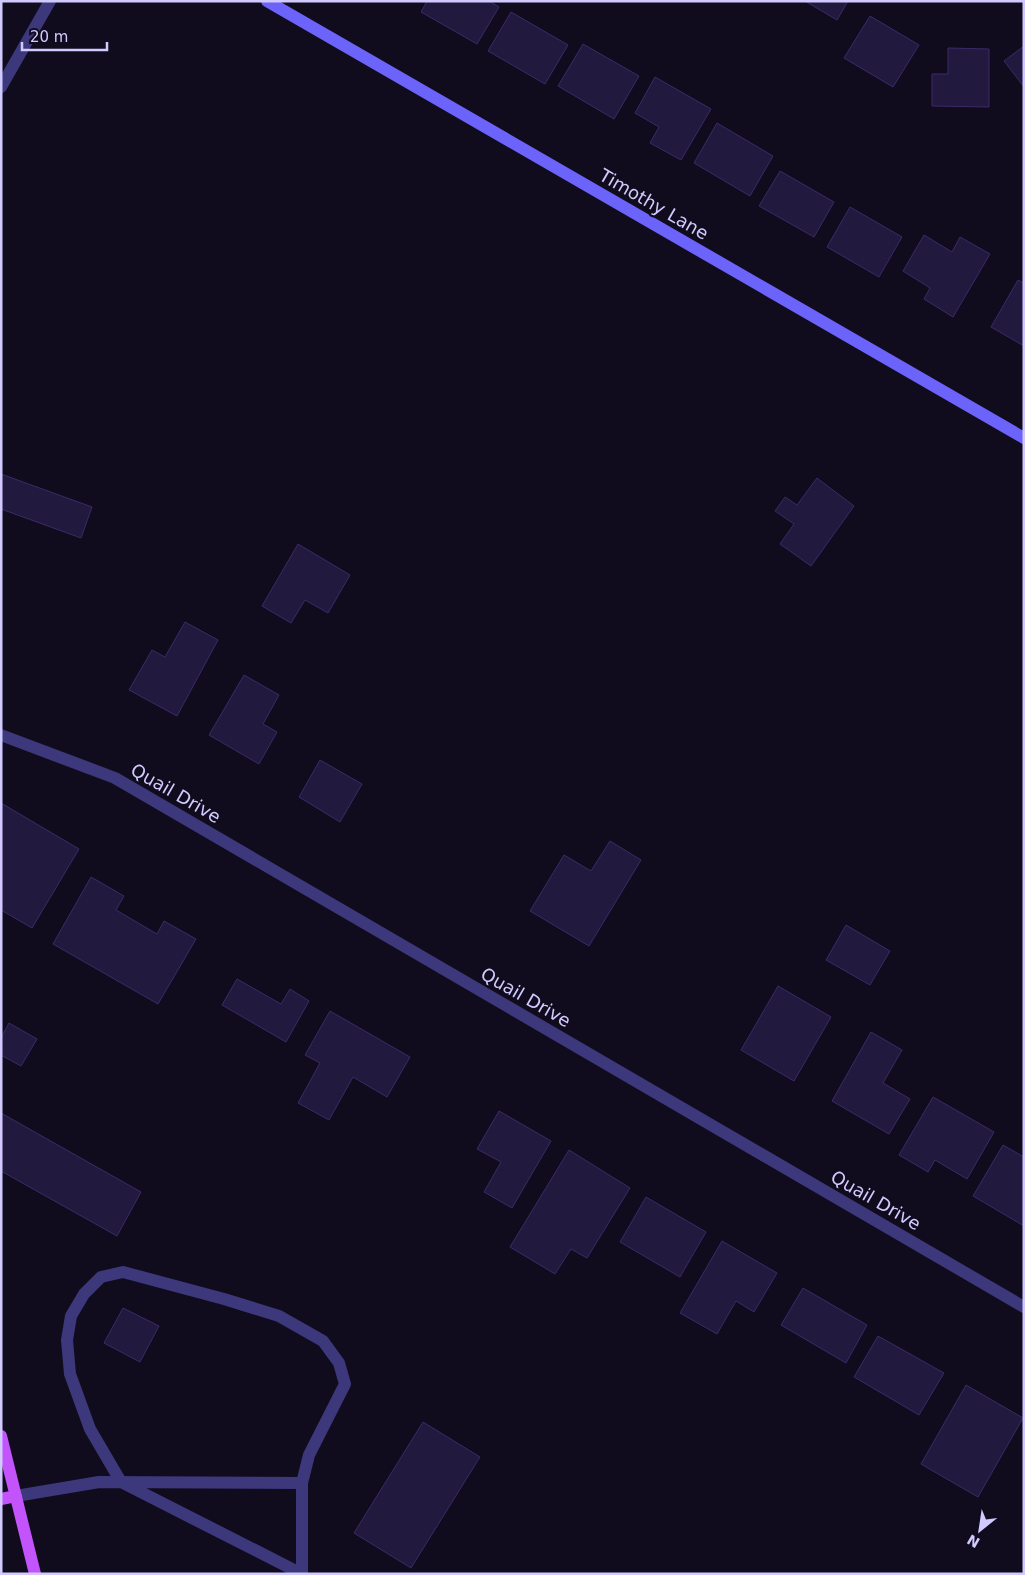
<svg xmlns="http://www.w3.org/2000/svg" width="1025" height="1575" font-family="'DejaVu Sans',sans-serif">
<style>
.building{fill:#22193e;stroke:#3a2b69}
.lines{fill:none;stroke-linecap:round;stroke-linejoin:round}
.lane{stroke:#3d387b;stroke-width:12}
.street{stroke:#3d387b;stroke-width:12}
.secondary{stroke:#6c63fb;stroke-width:12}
.primary{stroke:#c353fb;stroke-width:12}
.labels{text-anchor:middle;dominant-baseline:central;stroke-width:4.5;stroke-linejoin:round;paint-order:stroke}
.street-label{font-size:18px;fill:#d1cafe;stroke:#100c1d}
</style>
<rect width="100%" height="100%" fill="#100c1d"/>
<path class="building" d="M427 1H489L499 7 477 44 421 12Z
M805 1H848L837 20Z
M511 12 568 45 545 84 488 51Z
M870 16 919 45 893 87 844 58Z
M583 44 639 76 614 119 558 86Z
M1024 46V87L1004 61Z
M948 48 989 49V107L932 106V74H948Z
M655 77 711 109 681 160 650 143 659 127 635 113Z
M717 123 773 156 750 196 694 163Z
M780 171 834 202 814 237 759 206Z
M850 207 902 237 879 277 827 247Z
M924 235 952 252 960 237 990 254 953 317 924 299 930 288 903 271Z
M1018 280 1024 283V346L991 327Z
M1 474 92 507 81 538 1 509Z
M817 478 854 506 811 566 780 544 794 524 775 511 785 497 797 505Z
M298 544 350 575 328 613 305 600 291 623 262 606Z
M185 622 218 640 177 716 129 690 152 650 165 657Z
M244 675 279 695 263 724 277 732 259 764 209 735Z
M320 760 362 784 340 822 299 797Z
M1 803 79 849 32 928 1 910Z
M610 841 641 860 589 946 530 911 564 855 591 871Z
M91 877 124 896 116 910 157 934 164 921 196 939 158 1004 53 944Z
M846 925 890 951 870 985 826 960Z
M237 979 281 1004 290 989 309 1001 286 1042 222 1005Z
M778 986 831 1017 794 1081 741 1050Z
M330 1011 410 1057 387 1097 353 1077 329 1120 298 1103 320 1063 305 1055Z
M9 1023 37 1039 21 1066 1 1055V1038Z
M871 1032 902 1050 883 1083 910 1099 889 1134 832 1101Z
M933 1097 994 1132 967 1179 935 1160 928 1172 899 1155Z
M499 1111 551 1141 512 1208 484 1192 501 1162 477 1149Z
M1 1113 141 1192 117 1236 1 1171Z
M1003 1145 1024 1157V1226L973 1196Z
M569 1150 630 1188 587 1258 571 1249 555 1274 510 1247Z
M646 1197 706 1232 680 1277 620 1242Z
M722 1241 777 1273 754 1312 736 1301 717 1334 680 1313Z
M803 1288 867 1325 846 1363 781 1325Z
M123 1308 159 1326 140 1362 104 1343Z
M878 1336 944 1373 919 1415 854 1377Z
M966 1385 1023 1418 978 1497 921 1464Z
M423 1422 480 1457 411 1568 354 1533Z"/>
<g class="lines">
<path class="lane" d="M1 87 50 1
M16 1496 99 1482 302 1483
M302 1574 121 1482 90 1429 70 1374 67 1340 71 1316 84 1294 101 1277 123 1272 224 1299 279 1316 323 1341 339 1363 345 1384 309 1455 302 1483V1574"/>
<path class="street" d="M1 735 115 778 1024 1307"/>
<path class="secondary" d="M267 1 1024 438"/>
<path class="primary" d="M1 1436 35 1574
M1 1499 16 1496"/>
</g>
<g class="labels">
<g class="street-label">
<text transform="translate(654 204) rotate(30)">Timothy Lane</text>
<text transform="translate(176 793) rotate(30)">Quail Drive</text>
<text transform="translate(526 997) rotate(30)">Quail Drive</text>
<text transform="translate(876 1200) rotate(30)">Quail Drive</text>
</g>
</g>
<rect width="1025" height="1575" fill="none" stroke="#d1cafe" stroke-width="5"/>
<g transform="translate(980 1530) rotate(210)" stroke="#100c1d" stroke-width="4" paint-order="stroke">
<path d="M0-4L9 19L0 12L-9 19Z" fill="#d1cafe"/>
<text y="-8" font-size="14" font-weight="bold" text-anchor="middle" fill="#d1cafe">N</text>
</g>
<path d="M22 42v8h85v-8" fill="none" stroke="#d1cafe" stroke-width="2.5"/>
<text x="30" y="42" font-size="15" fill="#d1cafe" stroke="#100c1d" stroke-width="4" paint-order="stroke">20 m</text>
</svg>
